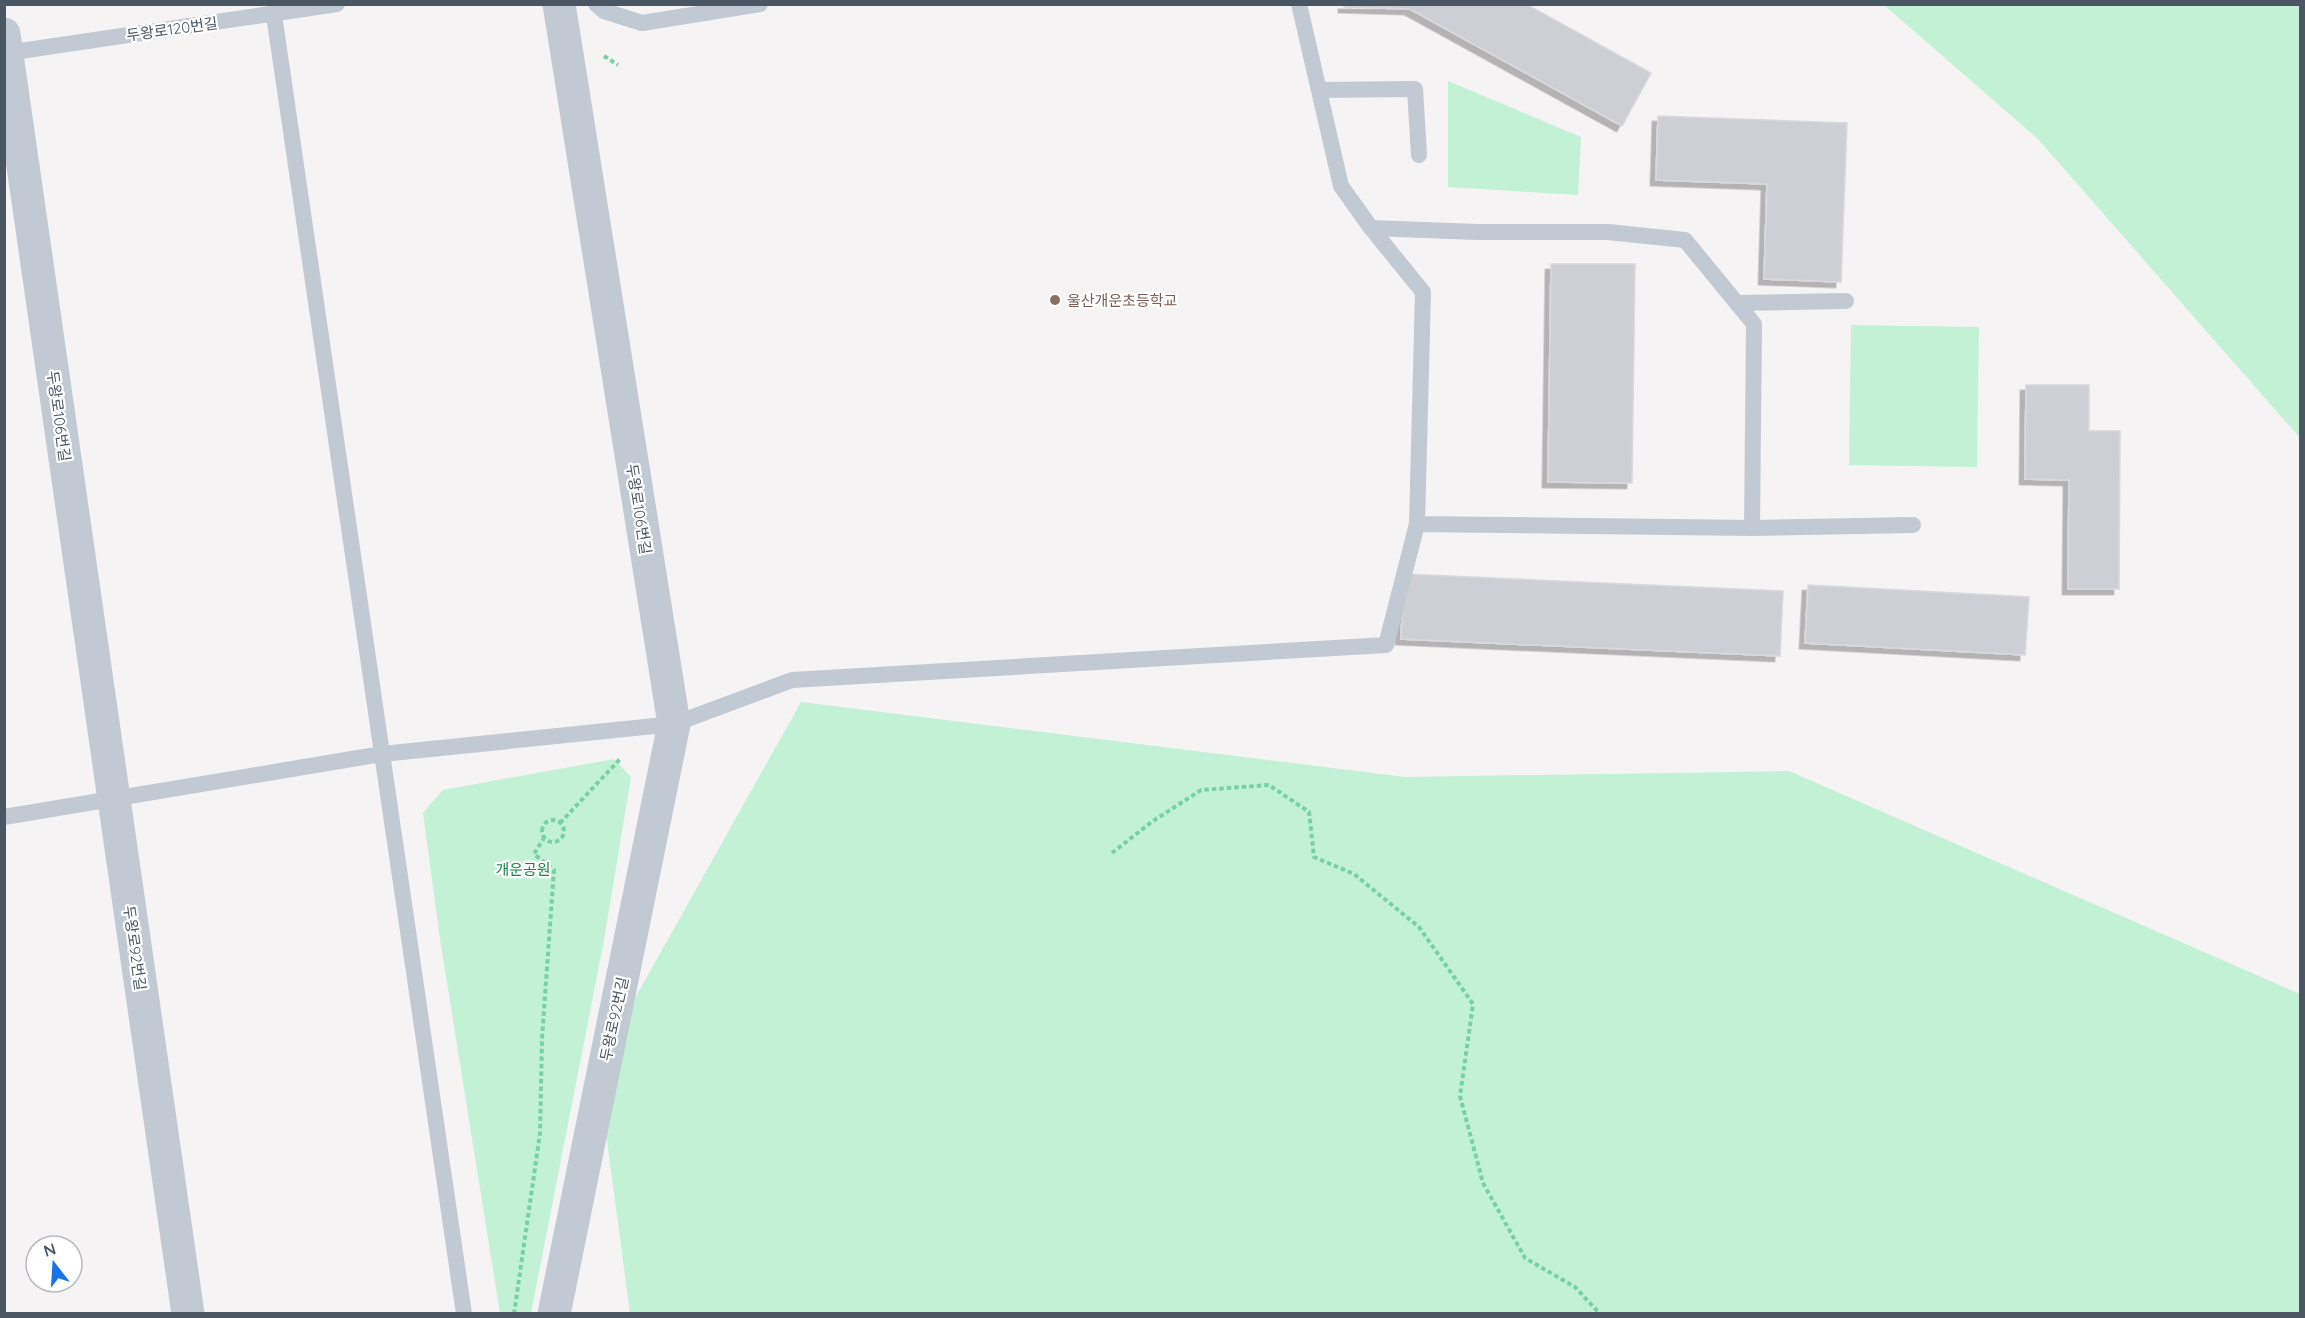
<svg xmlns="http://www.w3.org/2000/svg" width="2305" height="1318" font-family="Quicksand,'Noto Sans KR',sans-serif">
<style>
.green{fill:#c3f1d5}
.building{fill:#cdcfd5;stroke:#d7d9de;stroke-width:1.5;filter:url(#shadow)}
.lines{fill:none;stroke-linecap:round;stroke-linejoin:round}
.path{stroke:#7ad0a6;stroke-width:4;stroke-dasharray:4.5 3;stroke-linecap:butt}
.lane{stroke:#c1cad2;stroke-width:16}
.street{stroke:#c1cad2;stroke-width:33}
.education-dot{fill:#8d6e63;stroke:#fff;stroke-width:2}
.labels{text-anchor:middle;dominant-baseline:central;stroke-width:4.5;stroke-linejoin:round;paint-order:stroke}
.street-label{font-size:15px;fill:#4a5661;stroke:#fff}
.education-label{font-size:15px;fill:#785e54;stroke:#fff;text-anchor:start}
.park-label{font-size:15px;fill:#17864f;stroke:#fff}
</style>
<defs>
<filter id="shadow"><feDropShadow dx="-5.5" dy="5.5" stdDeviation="0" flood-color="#0004"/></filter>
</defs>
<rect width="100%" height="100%" fill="#f5f3f3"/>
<path class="green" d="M1884 5H2300V438L2038 139Z
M1448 81 1581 137 1578 195 1448 187Z
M1851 325 1979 327 1977 467 1849 465Z
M801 702 1405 777 1789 771 2300 994V1313H630L597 1066Z
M614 759 631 777 604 940 531 1313H500L440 939 423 813 443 790Z"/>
<path class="building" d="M1344 4H1526L1651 73 1622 126 1410 9 1344 7Z
M1658 116 1847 123 1841 282 1764 279 1767 184 1656 180Z
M1551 264H1635L1632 483 1548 482Z
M2026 385H2089V431H2120L2119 589H2068L2069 480 2025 479Z
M1404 574 1783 591 1780 656 1401 639Z
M1808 585 2029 597 2025 655 1805 643Z"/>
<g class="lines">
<path class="path" d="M604 56 618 65
M542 831a11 11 0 1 1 22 0a11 11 0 1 1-22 0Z
M560 823 621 758
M1112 853 1153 821 1201 790 1269 785 1309 812 1314 857 1354 874 1419 927 1473 1004 1460 1096 1483 1183 1525 1258 1575 1287 1600 1314
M514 1314 540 1133 542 1038 554 870 534 854 544 838"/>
<path class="lane" d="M596 4 604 11 642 23 760 4
M1299 4 1341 186 1371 228 1423 292 1417 524 1752 528 1754 324 1685 240 1608 232H1477L1371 228
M274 15 464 1314
M7 53 337 4
M1319 90 1415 89 1419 155
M1738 303 1846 301
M1752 528 1913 525
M4 817 382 754 674 724 792 680 1386 645 1417 524"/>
<path class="street" d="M4 34 188 1314
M554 1314 674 724 559 4"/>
</g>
<circle class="education-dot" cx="1055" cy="300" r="6"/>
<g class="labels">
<g class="street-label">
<text transform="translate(172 29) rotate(-8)">두왕로120번길</text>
<text transform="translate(59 416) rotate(82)">두왕로106번길</text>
<text transform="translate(639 509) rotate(81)">두왕로106번길</text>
<text transform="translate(135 948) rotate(82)">두왕로92번길</text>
<text transform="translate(614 1019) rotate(-78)">두왕로92번길</text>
</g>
<g class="education-label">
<text x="1067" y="300">울산개운초등학교</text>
</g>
<g class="park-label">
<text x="523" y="869">개운공원</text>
</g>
</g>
<rect width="2305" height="1318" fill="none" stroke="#4a5661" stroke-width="12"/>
<g transform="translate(54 1264) rotate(343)"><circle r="28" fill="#ffffff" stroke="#b7bbc0" stroke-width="1.5"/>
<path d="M0-4.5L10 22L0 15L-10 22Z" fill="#1a73e8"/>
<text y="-9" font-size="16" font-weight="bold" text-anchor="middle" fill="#4a5661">N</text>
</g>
</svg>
